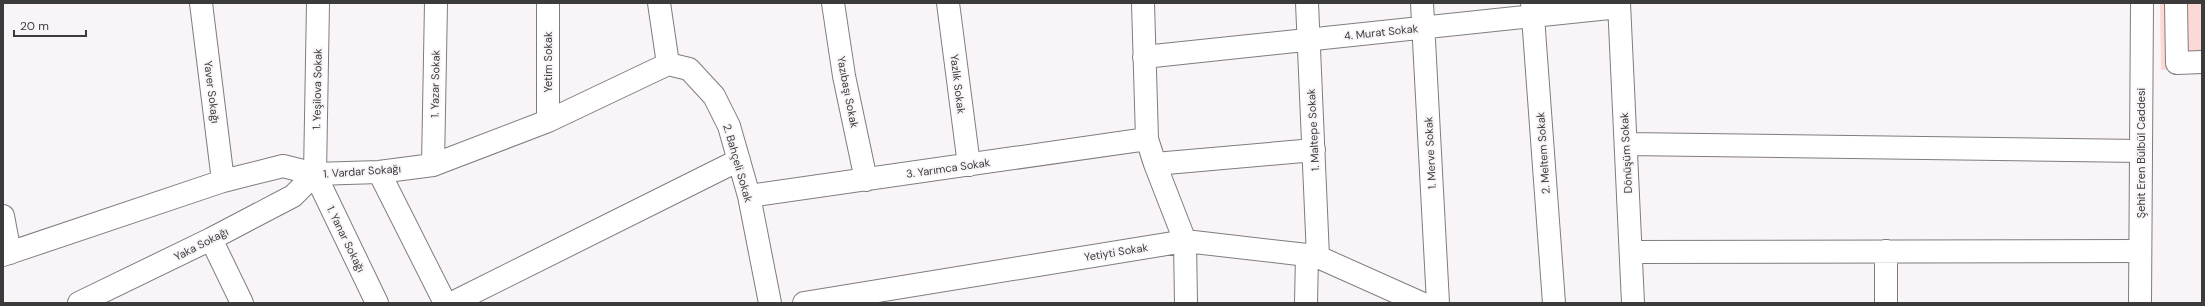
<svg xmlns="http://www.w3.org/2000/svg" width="2205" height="306" font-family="'DM Sans',sans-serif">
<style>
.green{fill:#fdd9d6}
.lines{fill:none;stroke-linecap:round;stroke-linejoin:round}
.minor-casing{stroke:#7f7c80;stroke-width:24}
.secondary-casing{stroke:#7f7c80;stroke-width:24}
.minor{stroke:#fff;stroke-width:22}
.secondary{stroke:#fff;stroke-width:22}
.labels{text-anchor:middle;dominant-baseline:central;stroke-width:3.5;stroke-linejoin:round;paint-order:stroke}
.street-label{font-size:11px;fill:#3c3b3c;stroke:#f8f4f8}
</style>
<rect width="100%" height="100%" fill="#f8f4f8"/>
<path class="green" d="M2160 3H2202V69L2161 70Z"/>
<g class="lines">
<g class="minor-casing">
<path id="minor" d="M201 3 223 181
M318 3 315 174 377 303
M659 3 668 64 689 69 714 96 729 126 749 196 770 303
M833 3 844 76 866 180
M948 3 969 165
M1143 3 1147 139 1155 164 1185 241 1186 303
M1307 3 1318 257
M1422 3 1438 303
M1532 3 1554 303
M1619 3 1633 303
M2176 3 2177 63 2202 62
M1144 57 1619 7
M548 121V3
M1626 144 2141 151
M1155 164 1314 150
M433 165 436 3
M379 172 445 303
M749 196 1147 139
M3 216 10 253
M211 239 242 303
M1886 251V303
M1631 252 2140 251
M3 255 223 181 283 166 315 174 379 172 433 165 548 121 668 64
M79 303 211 239 293 196 315 174
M452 303 739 160
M804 303 1185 241 1307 255 1318 257 1421 303
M1306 303 1307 255"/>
</g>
<g class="secondary-casing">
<path id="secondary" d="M2140 303 2142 3"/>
</g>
<use href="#minor" class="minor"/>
<use href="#secondary" class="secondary"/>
</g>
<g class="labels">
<g class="street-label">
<text transform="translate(1381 32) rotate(-6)">4. Murat Sokak</text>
<text transform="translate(548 62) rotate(-90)">Yetim Sokak</text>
<text transform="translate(435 84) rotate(-89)">1. Yazar Sokak</text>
<text transform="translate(958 84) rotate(83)">Yazlık Sokak</text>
<text transform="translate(317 89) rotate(-89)">1. Yeşilova Sokak</text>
<text transform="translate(212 92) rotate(83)">Yaver Sokağı</text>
<text transform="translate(848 92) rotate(79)">Yazıbaşı Sokak</text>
<text transform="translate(1313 130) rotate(-93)">1. Maltepe Sokak</text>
<text transform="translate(1430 153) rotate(-93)">1. Merve Sokak</text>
<text transform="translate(1543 153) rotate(-94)">2. Meltem Sokak</text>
<text transform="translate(1626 153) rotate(-93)">Dönüşüm Sokak</text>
<text transform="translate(2141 153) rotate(-90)">Şehit Eren Bülbül Caddesi</text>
<text transform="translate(738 163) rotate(74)">2. Bahçeli Sokak</text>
<text transform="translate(948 168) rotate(-8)">3. Yarımca Sokak</text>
<text transform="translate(362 171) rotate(-4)">1. Vardar Sokağı</text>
<text transform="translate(346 239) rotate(64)">1. Yanar Sokağı</text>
<text transform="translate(201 244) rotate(-27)">Yaka Sokağı</text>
<text transform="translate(1116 252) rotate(-9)">Yetiyti Sokak</text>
</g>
</g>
<rect width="2205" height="306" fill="none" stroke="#3c3b3c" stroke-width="8"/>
<path d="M14 30v6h72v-6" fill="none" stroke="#3c3b3c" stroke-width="2"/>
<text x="20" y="30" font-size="12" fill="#3c3b3c" stroke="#f8f4f8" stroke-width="3" paint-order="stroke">20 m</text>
</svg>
